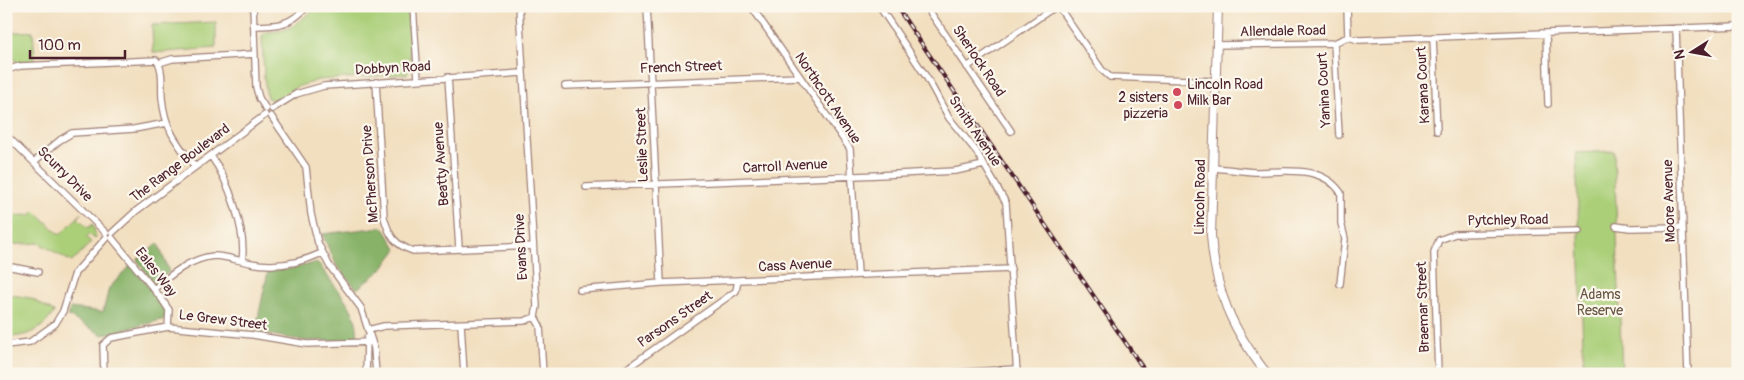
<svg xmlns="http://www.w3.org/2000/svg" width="1744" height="380" font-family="Pangolin,sans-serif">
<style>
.green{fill:#aacf78;stroke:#7a7752}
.forest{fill:#87b268;stroke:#68684a}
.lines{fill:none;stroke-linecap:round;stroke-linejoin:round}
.street-casing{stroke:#9e7f76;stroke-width:8}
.secondary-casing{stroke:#9e7f76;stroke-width:10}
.street{stroke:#fff;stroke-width:5.5}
.secondary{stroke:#fff;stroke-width:8}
.rail-casing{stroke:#4a1f2b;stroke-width:4}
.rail{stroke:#fbf7ec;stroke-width:2;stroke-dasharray:5.5;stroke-linecap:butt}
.poi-dot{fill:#d1495b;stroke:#fbf7ec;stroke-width:2}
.labels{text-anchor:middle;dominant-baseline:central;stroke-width:4.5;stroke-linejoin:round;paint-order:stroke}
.street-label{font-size:14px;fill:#4a1f2b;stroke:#fbf7ec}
.poi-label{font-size:14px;fill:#4a1f2b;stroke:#fbf7ec;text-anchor:start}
.park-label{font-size:14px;fill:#675442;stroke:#fbf7ec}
</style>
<rect width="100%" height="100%" fill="#fbf7ec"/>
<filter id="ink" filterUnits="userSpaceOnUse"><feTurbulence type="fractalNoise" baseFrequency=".02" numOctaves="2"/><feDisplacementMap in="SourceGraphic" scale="10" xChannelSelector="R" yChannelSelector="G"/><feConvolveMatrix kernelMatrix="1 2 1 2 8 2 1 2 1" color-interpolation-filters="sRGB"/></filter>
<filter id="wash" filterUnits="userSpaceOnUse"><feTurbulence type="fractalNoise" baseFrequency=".0096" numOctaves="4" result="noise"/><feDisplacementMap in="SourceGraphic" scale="20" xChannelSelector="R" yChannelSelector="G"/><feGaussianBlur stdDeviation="1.12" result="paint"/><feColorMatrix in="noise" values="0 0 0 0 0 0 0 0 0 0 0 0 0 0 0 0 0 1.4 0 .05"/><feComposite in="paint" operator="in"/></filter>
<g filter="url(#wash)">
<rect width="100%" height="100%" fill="#f2dfc0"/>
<path class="green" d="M322 6H407L411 70 407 74 318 80 297 87 273 100 267 98 264 78 262 36 267 32C299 31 298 17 322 6Z
M216 22V48L153 53 152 25Z
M33 31 35 61 16 63 15 59 6 60V33Z
M1614 151 1622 374H1584L1576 153Z
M35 211 60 235 82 213 78 218 88 228 93 224 96 237 95 239 89 234 86 237 91 242 72 262 39 243 6 245V216L31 215Z
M6 294 30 298 54 312C43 330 27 337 6 337Z"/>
<path class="forest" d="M383 227 397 249 381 270 357 289 337 266 322 234Z
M158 243 169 272 155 285 137 260Z
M315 263 320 265C334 289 361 308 357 340L306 341 255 332 268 271 290 269Z
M131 265 164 306 166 313 165 319 103 335 68 316 70 308 103 312 109 288Z"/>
</g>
<g filter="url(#ink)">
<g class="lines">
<g class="street-casing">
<path id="street" d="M163 6V8
M253 6 256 87 259 98 266 109
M413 6 418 79
M647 6 661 283
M751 6 850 149 858 274
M879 6 927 78 949 118 976 151 1006 203 1017 374
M926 6 1011 131
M1058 6 1102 70 1110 77 1215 81
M1347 6 1348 37
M254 26C277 26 292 25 307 6
M1676 28 1688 374
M1546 33 1548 104
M1433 37 1437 131
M1334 43 1339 135
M1216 45 1334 43 1348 37 1359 40 1738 26
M159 63 172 59 255 54
M967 67 1056 6
M6 70 20 66 156 60C164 68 161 87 162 98 165 130 177 143 195 167
M448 77 459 248
M376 82 384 217C389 236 395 245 413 251L533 246
M565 86 799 77
M272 109 296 94 324 86 522 73
M271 116 306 167 311 214 318 243 329 265 361 308 374 348 376 374
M6 135 106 233
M211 156C228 179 247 232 242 261
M35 161 60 140 72 133 134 129 167 123
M1213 168C1227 169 1241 171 1255 172 1284 172 1322 164 1341 193V223L1345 239 1340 284
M586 187 879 175 955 171 984 165
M1616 226 1630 228 1682 227
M112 233 136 211 265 115
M112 238 161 298 169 310 168 327
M6 266 38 272
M154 289C170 275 191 258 214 256 226 256 239 261 251 263 276 268 300 263 322 253
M580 290 661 283 1011 269
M535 317 540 326 543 374
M461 324 464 374
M368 330 384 326 524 321 535 317 537 306 519 6
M6 345 30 342 55 324 63 311 75 273 106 238
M104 374 103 345 111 338 168 327 253 335 307 344 372 342
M366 374 367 338
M619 374 736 291 738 280
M932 374 1017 369
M1438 374 1434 252 1439 240 1455 234 1579 231"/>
</g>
<g class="secondary-casing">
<path id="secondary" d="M1218 6 1211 235C1215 292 1232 329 1267 374"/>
</g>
<use href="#street" class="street"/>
<use href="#secondary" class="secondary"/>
<g class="rail-casing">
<path id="rail" d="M896 6 1147 374"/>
</g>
<use href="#rail" class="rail"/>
</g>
</g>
<g class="poi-dot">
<circle cx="1177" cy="92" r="5"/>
<circle cx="1178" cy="105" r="5"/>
</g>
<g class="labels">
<g class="street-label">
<text transform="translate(1283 31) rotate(-1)">Allendale Road</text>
<text transform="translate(979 61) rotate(56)">Sherlock Road</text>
<text transform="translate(681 67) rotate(-2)">French Street</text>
<text transform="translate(393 68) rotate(-3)">Dobbyn Road</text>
<text transform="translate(1423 85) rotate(-93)">Karana Court</text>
<text transform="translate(1324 90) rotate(-93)">Yanina Court</text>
<text transform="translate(828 98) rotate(56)">Northcott Avenue</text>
<text transform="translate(975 131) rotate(56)">Smith Avenue</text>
<text transform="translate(642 145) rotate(-92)">Leslie Street</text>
<text transform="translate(180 163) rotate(-37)">The Range Boulevard</text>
<text transform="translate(441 164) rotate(-94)">Beatty Avenue</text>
<text transform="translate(785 166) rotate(-3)">Carroll Avenue</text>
<text transform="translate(65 174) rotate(45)">Scurry Drive</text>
<text transform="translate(370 174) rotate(-94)">McPherson Drive</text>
<text transform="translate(1200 197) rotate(-89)">Lincoln Road</text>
<text transform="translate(1669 201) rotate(-92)">Moore Avenue</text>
<text transform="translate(1508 220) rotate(-1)">Pytchley Road</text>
<text transform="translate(521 247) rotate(-93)">Evans Drive</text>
<text transform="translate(795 265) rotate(-3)">Cass Avenue</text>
<text transform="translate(156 272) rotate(52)">Eales Way</text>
<text transform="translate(1423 307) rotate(-92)">Braemar Street</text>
<text transform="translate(675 319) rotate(-35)">Parsons Street</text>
<text transform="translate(223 320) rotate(7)">Le Grew Street</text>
</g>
<g class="poi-label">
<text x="1187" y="84">Lincoln Road<tspan x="1187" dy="16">Milk Bar</tspan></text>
<text x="1168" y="97" text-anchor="end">2 sisters<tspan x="1168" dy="16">pizzeria</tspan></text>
</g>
<g class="park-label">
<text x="1600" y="294">Adams<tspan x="1600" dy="16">Reserve</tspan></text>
</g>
</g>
<rect width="1744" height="380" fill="none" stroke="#fbf7ec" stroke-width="25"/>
<g transform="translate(1692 52) rotate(259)" stroke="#fbf7ec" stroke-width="4" paint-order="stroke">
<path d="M0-4L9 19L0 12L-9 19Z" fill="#4a1f2b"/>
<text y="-8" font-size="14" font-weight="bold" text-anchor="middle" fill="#4a1f2b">N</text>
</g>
<path d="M30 50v8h95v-8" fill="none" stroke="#4a1f2b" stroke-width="2.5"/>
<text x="38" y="50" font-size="15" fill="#4a1f2b" stroke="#fbf7ec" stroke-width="4" paint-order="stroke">100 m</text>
</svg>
